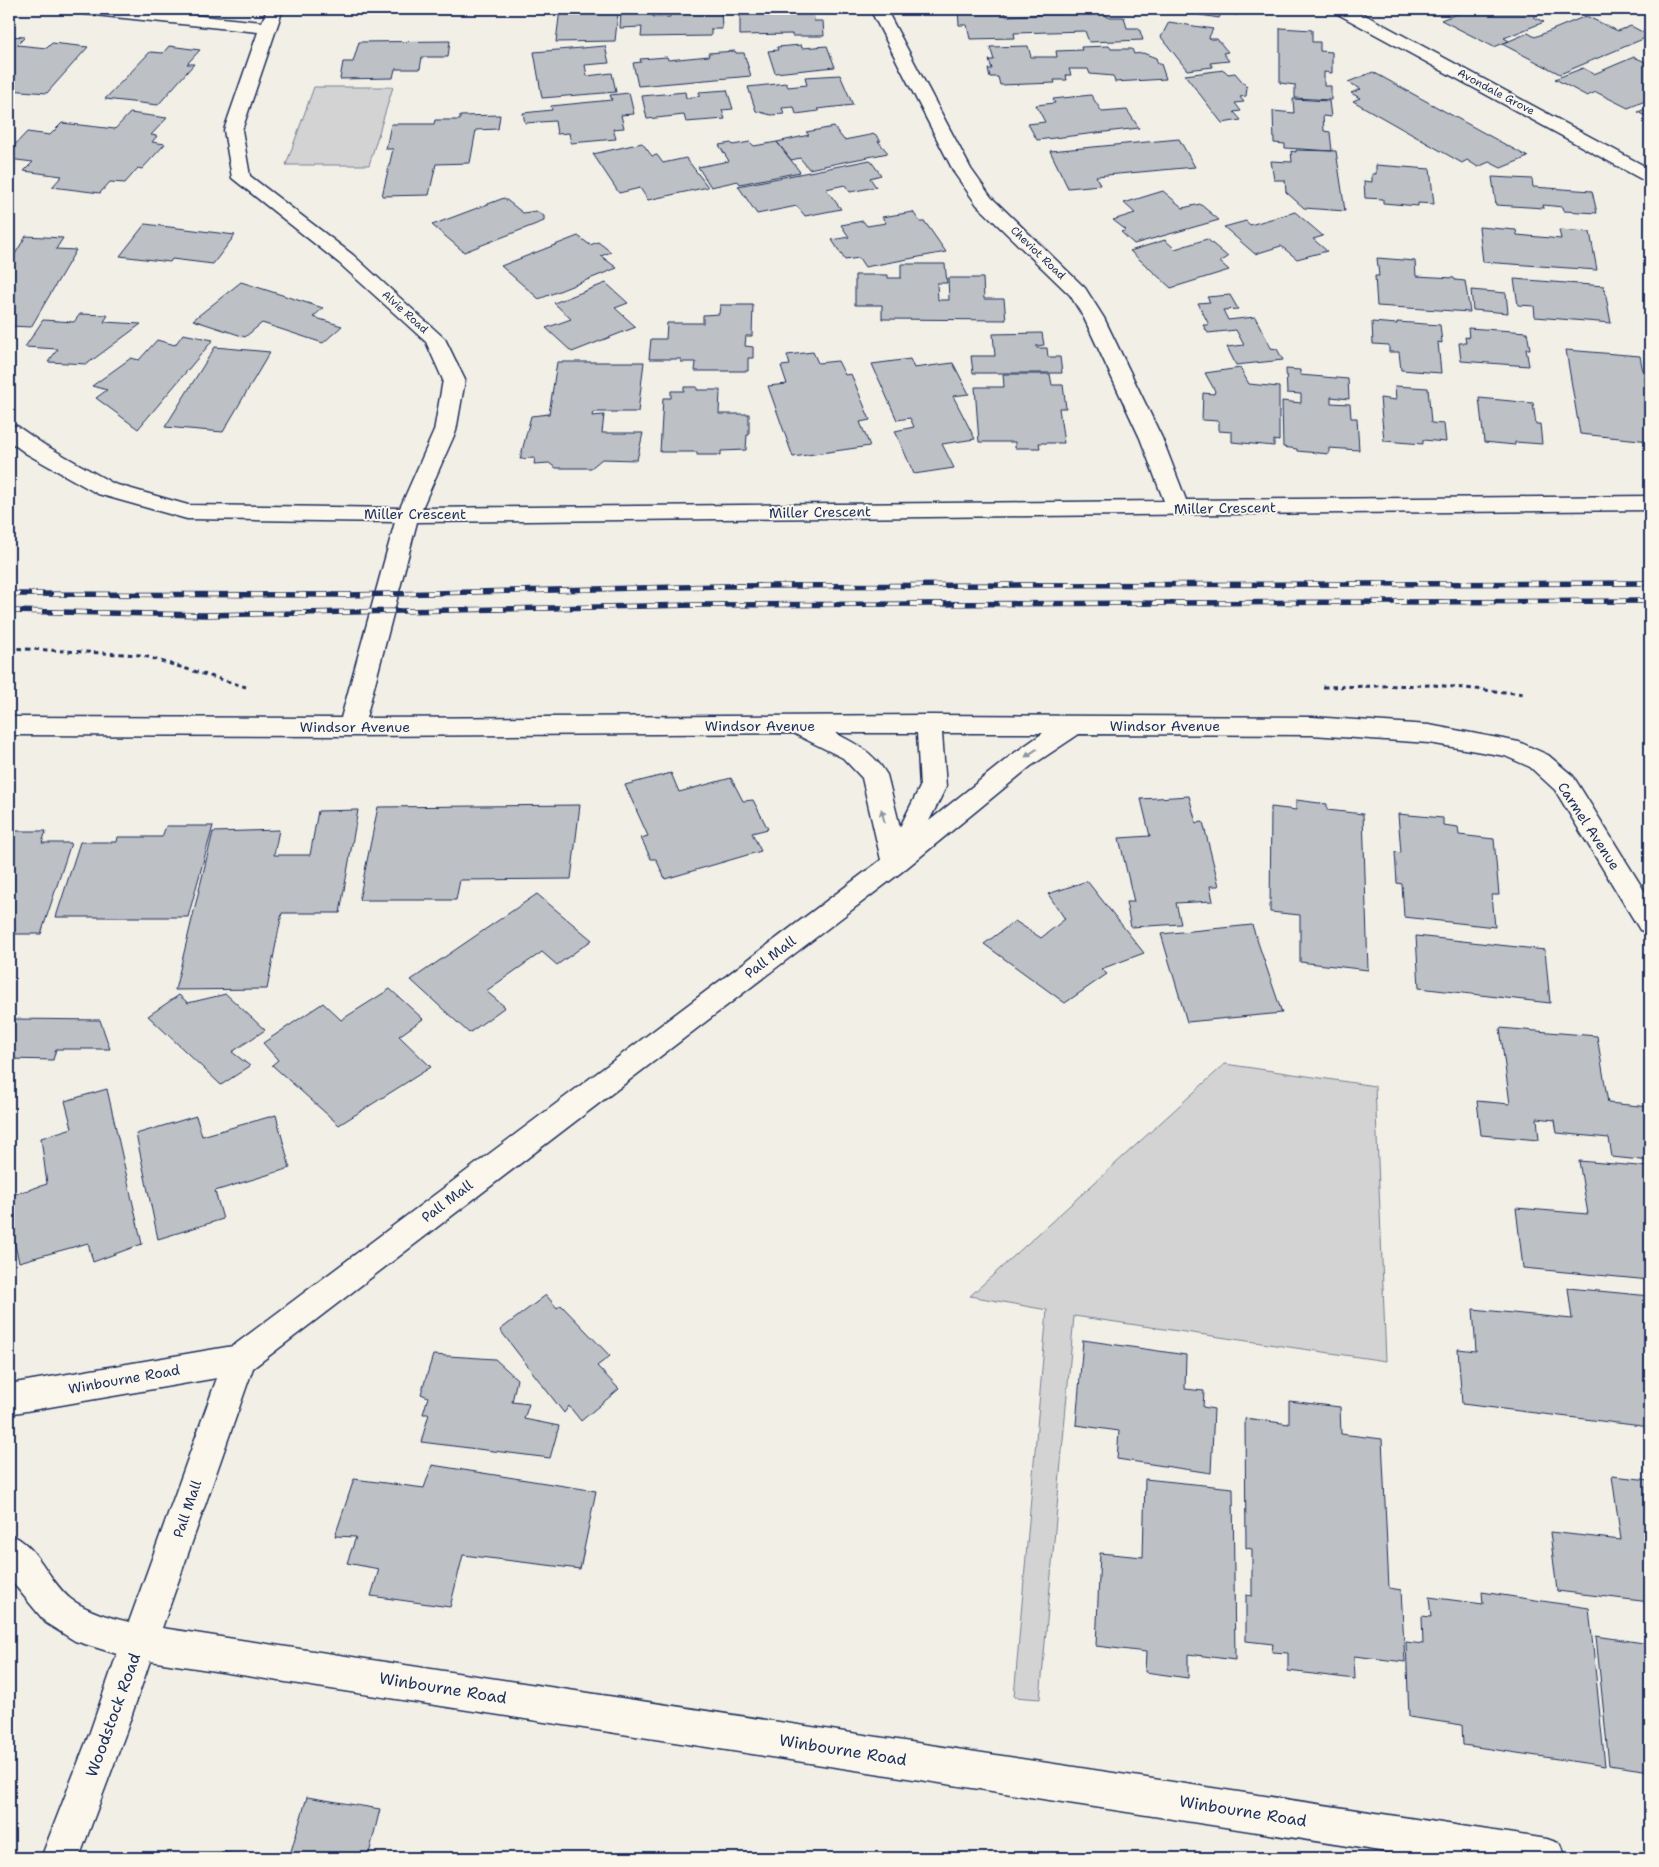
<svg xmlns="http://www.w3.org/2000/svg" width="1659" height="1867" font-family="'Shantell Sans',sans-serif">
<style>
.green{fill:#d2d3d2;stroke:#768198}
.building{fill:#bdc0c4;stroke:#1b2f5e}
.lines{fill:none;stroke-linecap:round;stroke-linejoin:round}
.minor-casing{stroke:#1b2f5e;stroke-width:3}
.path{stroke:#1b2f5e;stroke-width:3;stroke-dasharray:4.5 4;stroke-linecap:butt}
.minor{fill:#fbf7ec;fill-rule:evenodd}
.rail-casing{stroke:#1b2f5e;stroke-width:5.5}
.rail{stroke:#fbf7ec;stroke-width:4;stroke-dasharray:11;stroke-linecap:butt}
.oneway{fill:#8b93a5}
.labels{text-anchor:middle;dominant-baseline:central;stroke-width:4;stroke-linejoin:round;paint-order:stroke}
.far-street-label{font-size:11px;fill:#1b2f5e;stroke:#fbf7ec}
.street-label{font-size:14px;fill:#1b2f5e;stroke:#fbf7ec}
.near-street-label{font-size:16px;fill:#1b2f5e;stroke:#fbf7ec}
</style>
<rect width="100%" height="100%" fill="#f2efe6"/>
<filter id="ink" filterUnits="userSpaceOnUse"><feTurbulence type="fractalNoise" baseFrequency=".02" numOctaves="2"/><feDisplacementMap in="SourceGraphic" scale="10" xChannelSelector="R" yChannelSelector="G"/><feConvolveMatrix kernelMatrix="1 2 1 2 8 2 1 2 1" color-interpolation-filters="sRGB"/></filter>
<g filter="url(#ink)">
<path class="green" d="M314 87H393L369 165H286Z
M1225 1064 1375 1086 1386 1361 1074 1316 1040 1699 1014 1697 1047 1310 970 1296Z"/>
<path class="building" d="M555 9H588L587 13H618L615 41 556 42 560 9Z
M670 9H721L722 29H711V36L641 37 642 27 620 28 621 13 653 12V17H670Z
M757 9H813L814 21H823L824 36H792V34L740 35V11H757Z
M958 9H1004L1006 16 1060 14 1058 9H1096L1097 14H1106L1107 17H1124L1127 28H1139L1143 40 1089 42 1085 31 1014 33 1015 38 970 39 967 25H959Z
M1177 9H1240L1237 15 1222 12 1219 18 1176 11Z
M1470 9H1531L1541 14 1533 17 1544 22 1504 38 1509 41 1494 47 1441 20Z
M1586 16 1618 31 1631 26 1650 36 1560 74 1502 44 1528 33 1535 37Z
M1169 22 1213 29 1209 37 1210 39H1217L1228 52 1223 53 1229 61 1210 63 1213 67 1187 70 1161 37Z
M1280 28 1312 30V42H1320V51L1332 52V73L1324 72V86H1331V100L1295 98V85L1280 83Z
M9 36 25 37 17 45 47 48 52 43 88 47 47 93 9 90V84L13 79H9Z
M450 41 448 57H422L420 69H395L393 78 340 79 343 62H353L359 42Z
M801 45 802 48 827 46 835 67 775 73 768 51 778 50 777 47Z
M169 46 200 50 187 64H194L158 105 105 99 150 52 163 53Z
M605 46 609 63 585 65 587 76 612 73 616 92 542 98 534 52Z
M1028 46 1031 57H1057L1056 51 1082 50 1081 47 1109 46 1111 49H1132L1134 54 1143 53 1156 58 1158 64H1161L1166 79 1115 82 1113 76 1090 74 1088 69H1069L1071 75H1066L1067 80H1054L1055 83 1000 85 998 77H990L988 69H992L989 60H994L990 47Z
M735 51 736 53H744L751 76 638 86 633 63 641 62 640 59 667 57 668 60 709 56 708 53Z
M1634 57 1650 64V99L1628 108 1596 92 1587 96 1555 79 1583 68 1594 74Z
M1224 70 1228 74 1235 73 1247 87 1246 96 1240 97 1244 102 1235 103 1241 111 1234 112 1241 120 1222 123 1185 75Z
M1373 72 1528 157 1501 168 1489 162 1478 167 1467 160 1462 163 1353 101 1360 98 1351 93 1361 89 1348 82Z
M840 75 853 105 817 109 819 111 796 114 794 107 782 108 784 114 771 115 756 111 748 87 786 83 788 87 807 85 805 77Z
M727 90 733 109 722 110 725 119 686 122 684 115 647 119 642 96 685 92 686 98 700 96 699 92Z
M629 93 634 114 621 115 624 128 613 129 616 139 571 143 569 133 557 134 555 121 525 123 523 113 552 110 551 106 612 100 610 95Z
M1091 95 1102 112 1127 110 1139 128 1037 140 1028 124 1045 122 1036 105 1055 103 1053 99Z
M1293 99 1329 101 1331 117 1323 116 1324 131 1330 132 1332 151 1285 148V144L1274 143 1273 111 1294 113Z
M1650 107V119L1638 112Z
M130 113 167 118 151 135 157 136 152 142 165 144 142 169 138 168 125 183 110 182 100 193 52 187 62 176 24 171 33 162 9 159V151L27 132 50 135 62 123 115 129Z
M500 115 498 129 476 130 470 163 436 164 429 195 382 196 393 149H386L391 124H434L435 120H460V116Z
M834 127 844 140 875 134 881 141H878L888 153 809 169 800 158 791 160 777 142 809 135 806 132Z
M1179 139 1195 167 1096 176 1100 185 1068 188 1050 151Z
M750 142 754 146 777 142 800 172 740 184 738 181 711 187 698 167 729 161 719 145 731 143 733 145Z
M642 143 652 156 657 155 663 163 686 158 708 187 648 200 640 188 619 193 593 154Z
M1296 150 1336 151 1345 211 1304 208 1286 192 1285 180H1274L1271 161 1292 162 1291 151 1296 152Z
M870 160 881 175 870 178 876 187 850 192 845 185 826 189 841 209 805 216 797 206 757 214 738 186Z
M1376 165 1430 169 1434 204 1418 203V206L1383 203V199L1365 198 1364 181 1372 182V174H1376Z
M1492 177 1532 179 1533 187 1592 191 1597 213 1564 211 1563 207 1543 205 1544 208 1496 205Z
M1163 191 1183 208 1200 204 1219 220 1134 244 1121 232 1126 230 1113 220 1135 213 1124 203Z
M504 198 523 213 536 211 544 216V221L464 252 432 225Z
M913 212 920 222H925L946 252 865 267 859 258 845 260 832 240 849 237 841 225 863 221 867 226 886 223 882 217Z
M1295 212 1323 236 1313 239 1327 251 1297 259 1281 246 1255 254 1224 227 1246 221 1250 225Z
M145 224 235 235 213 264 172 259 170 262 120 256Z
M1479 227 1516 230 1517 235 1561 239 1559 230 1590 232 1597 270 1483 262Z
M26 236 63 238 56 249 76 250 31 327 9 326V264Z
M578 236 590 245 598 242 611 252 601 256 617 268 539 299 501 266Z
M1207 239 1228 257 1220 262 1229 270 1171 288 1130 251 1165 240 1175 249Z
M1377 258 1415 261 1416 276 1454 278 1455 280 1465 281 1470 312 1377 306 1375 276H1379Z
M901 264H945L947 283H937L938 300H949L948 278H983L984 299H1004L1006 320 882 319V305H855V275H888V278H901Z
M1514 279 1604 286 1611 323 1535 317 1534 306 1518 305Z
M241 282 323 308 313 317 342 326 323 343 262 323 245 337 193 320Z
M606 283 628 303 615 308 636 327 572 352 546 328 571 319 554 303Z
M1471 290 1506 293 1508 313 1473 310Z
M1230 295 1238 309 1223 310 1228 320 1255 317 1271 348 1277 349 1283 360 1236 365 1227 347 1244 345 1236 330 1208 333 1203 325H1209L1198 303 1210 302 1207 297Z
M720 305H753L752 336H746L745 346 753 347V358H748V371H695L696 362H681V359H649L651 339H666L667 323H703V315L719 314Z
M80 314 108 315 104 322 141 324 87 364 48 362 58 349 25 347 43 320 74 322Z
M1372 322 1397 324V322L1440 325 1442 343 1438 342 1441 373 1401 370 1399 352H1389V345L1373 344Z
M1468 328 1527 332 1530 349H1526L1529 366 1461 361 1459 343H1466L1465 337 1469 338Z
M1042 333 1044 345 1036 346 1037 348H1047L1048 357H1060L1062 373H973L971 356H995L993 334Z
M183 334 213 340 138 429 96 398 107 390 92 386 131 358 139 360 157 340 175 345Z
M215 347 270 352 223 432 165 427Z
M1566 350 1640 356 1650 407V441L1580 434Z
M813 352 818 363 838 361 845 375 851 374 870 420 860 422 870 446 793 457 768 386 787 384 781 366 790 365 787 355Z
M910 359 914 368 953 363 969 394 953 396 975 439 942 444 954 468 914 474 895 431 914 427 910 418 897 420 872 364Z
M557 362H644L638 412H593L592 416 604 415 602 433H643L637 460 602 459 591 468H556L549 463 534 464 535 458 520 459 531 416 549 414Z
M1240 368 1249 384 1279 387V441L1274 440V446L1232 442V432L1219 431V421L1202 420 1203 393 1214 394 1215 391 1205 373Z
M1286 369 1300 370V375L1348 379 1349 399 1331 397V403L1350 404 1351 418H1357L1359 450 1329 448V454L1297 451V449L1283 447 1282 401 1301 403V394L1287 393Z
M1003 374H1050L1052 385H1063L1066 408H1059L1064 443H1039L1040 448H1015V442H979L975 387H1004Z
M1395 386 1428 388 1431 423 1444 424 1446 442 1423 440V444L1384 441 1380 398 1396 400Z
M684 387H697V390H720L719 414H749V435H747L746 450 721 451V455H697V452H660L663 398H671V391H684Z
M1479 398 1533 403 1536 424H1540L1542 444 1515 442V445L1484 442Z
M671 773 679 792 731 778 743 801 753 800 768 829 752 833 761 851 665 879 656 859H651L641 838 648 836 625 785Z
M1189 796 1196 823 1203 822 1219 886H1210L1213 901 1176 903 1181 924 1131 927 1126 902H1134L1119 838 1150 836 1141 799Z
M1296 800 1327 804V810L1363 814 1368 970 1300 962V915L1270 912 1271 807 1296 810Z
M580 805 571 879 460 880 456 900H359L378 807Z
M358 810 340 913H282L267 989 175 990 213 832 279 830 274 855H310L318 811Z
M1398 814 1443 818V825L1458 827 1459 835 1494 839 1499 895H1492L1495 927 1404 917 1402 884 1397 883 1395 852 1401 853Z
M166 826H213L188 917H56L80 842H117L118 837H162Z
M9 831H46L42 843H71L41 934H9Z
M1087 881 1144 953 1101 969 1107 974 1065 1003 984 944 1015 921 1041 938 1065 919 1048 894Z
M537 894 592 940 557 965 542 952 486 991 505 1007 469 1033 411 980Z
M1252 925 1282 1013 1187 1022 1161 934Z
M1416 936 1545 950 1550 1003 1419 988Z
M390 989 423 1019 399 1036 431 1067 339 1125 272 1065 278 1060 263 1043 323 1003 341 1020Z
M226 994 265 1030 232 1052 250 1066 221 1085 148 1016 179 995 188 1003Z
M15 1019 100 1020 110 1049H56L53 1060 9 1059V1040Z
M1500 1028 1597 1036 1608 1103 1650 1107V1161L1612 1157 1609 1138 1557 1133 1555 1120 1537 1118 1539 1140 1481 1135 1477 1101 1510 1104Z
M107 1089 142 1244 93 1262 88 1243 19 1262 12 1233 9 1235V1196L47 1184 41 1138 72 1128 65 1101Z
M276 1115 290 1168 215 1191 223 1219 158 1239 136 1134 196 1116 202 1136Z
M1579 1161 1650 1167V1280L1523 1268 1516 1208 1588 1214Z
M1568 1288 1650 1296V1427L1462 1404 1458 1349 1476 1351 1473 1309 1572 1319Z
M546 1295 557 1308 561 1305 610 1356 597 1366 619 1389 581 1421 569 1406 564 1413 500 1330Z
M1083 1340 1186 1355 1185 1389 1204 1391 1203 1407 1214 1409 1211 1473 1117 1459 1119 1431 1076 1425Z
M433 1355 495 1359 517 1379 512 1402 529 1404 524 1419 559 1426 550 1458 421 1442 429 1414H423L428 1397 421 1394Z
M1289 1401 1340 1407 1341 1434 1382 1439 1389 1588 1401 1590 1405 1662 1354 1656 1355 1679 1288 1671V1653L1272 1652 1273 1644 1246 1641V1595L1252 1596V1549L1246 1548 1245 1418 1289 1424Z
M432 1465 596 1491 580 1569 463 1555 450 1607 371 1596 379 1569 347 1563 356 1537 335 1536 354 1479 424 1488Z
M1612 1476 1650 1480V1602L1557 1591 1550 1532 1621 1540Z
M1145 1479 1233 1488 1235 1660 1188 1654V1678L1145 1672 1146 1652 1096 1646 1100 1553 1143 1557Z
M1482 1592 1589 1608 1605 1766 1463 1745 1462 1725 1409 1717 1406 1642 1423 1644 1422 1616 1431 1617 1429 1597 1483 1604Z
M1596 1636 1650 1644V1771L1609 1765Z
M307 1797 380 1809 368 1858H289Z
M222 1852 262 1858H220Z"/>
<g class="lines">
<g class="minor-casing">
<path id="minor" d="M77 9H131L262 22 267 9H283L242 130 250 176 353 255 445 339 465 380 456 431 422 508 1164 501 1140 438 1084 318 1070 295 977 205 955 174 870 9H886L971 169 991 197 1085 288 1104 318 1162 438 1186 500 1650 496V510L417 522 366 718 929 715 1312 717 1429 725 1519 742 1548 755 1573 776 1650 900V933L1640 930 1555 790 1530 767 1505 756 1429 743 1312 735 1079 734 1031 766 904 870 253 1368 162 1628 1547 1839 1561 1844 1566 1858H1425L150 1661 126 1732 79 1858H41L90 1732 117 1654 75 1641 46 1623 9 1578V1534C38 1544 48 1582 72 1600 90 1612 108 1617 129 1622L217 1378 9 1414V1384L233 1346 881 860 862 778 843 758 793 733 351 736 9 735V717L341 718 395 522 187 519 98 494 27 454 9 441V425L17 426 43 444 114 484 188 505 400 508 434 431 443 380 426 342 339 263 232 178 224 130 258 32 85 14 79 13ZM835 733H917L920 787 900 827 887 775C874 753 857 744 835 733ZM942 733H1043L1013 754 929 821 946 787Z
M1334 9H1354L1650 169V182L1643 180 1336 13Z"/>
</g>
<path class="path" d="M9 648 141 655 246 687
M1323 687 1434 685 1525 694"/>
<use href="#minor" class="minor"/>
<g class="rail-casing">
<path id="rail" d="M9 594 348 595 722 586 1650 583
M9 611 205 615 695 605 1650 601"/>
</g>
<use href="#rail" class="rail"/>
</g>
<defs><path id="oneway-solid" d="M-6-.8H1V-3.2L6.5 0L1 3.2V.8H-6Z" transform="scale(1.25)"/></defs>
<g class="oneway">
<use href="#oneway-solid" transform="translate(1031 753) rotate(146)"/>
<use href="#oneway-solid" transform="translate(883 816) rotate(-104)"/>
</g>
</g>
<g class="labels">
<g class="far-street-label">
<text transform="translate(1496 92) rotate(28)">Avondale Grove</text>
<text transform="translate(1038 253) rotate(44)">Cheviot Road</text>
<text transform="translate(405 312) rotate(42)">Alvie Road</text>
</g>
<g class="street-label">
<text transform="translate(1225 508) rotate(-1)">Miller Crescent</text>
<text transform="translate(820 512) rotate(-1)">Miller Crescent</text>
<text x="415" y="514">Miller Crescent</text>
<text x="760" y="726">Windsor Avenue</text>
<text x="1165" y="726">Windsor Avenue</text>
<text x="355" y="727">Windsor Avenue</text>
<text transform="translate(1589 826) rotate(57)">Carmel Avenue</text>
<text transform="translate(770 957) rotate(-37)">Pall Mall</text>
<text transform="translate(447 1201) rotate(-37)">Pall Mall</text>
<text transform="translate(124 1379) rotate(-10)">Winbourne Road</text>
<text transform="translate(187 1509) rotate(-71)">Pall Mall</text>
</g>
<g class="near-street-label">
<text transform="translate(443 1688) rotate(9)">Winbourne Road</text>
<text transform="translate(113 1715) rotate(-70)">Woodstock Road</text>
<text transform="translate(843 1750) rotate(9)">Winbourne Road</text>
<text transform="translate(1243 1811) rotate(9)">Winbourne Road</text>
</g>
</g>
<rect width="1659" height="1867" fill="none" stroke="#fbf7ec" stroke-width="30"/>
<rect x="15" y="15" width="1629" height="1837" fill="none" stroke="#1b2f5e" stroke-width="2" filter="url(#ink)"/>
</svg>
